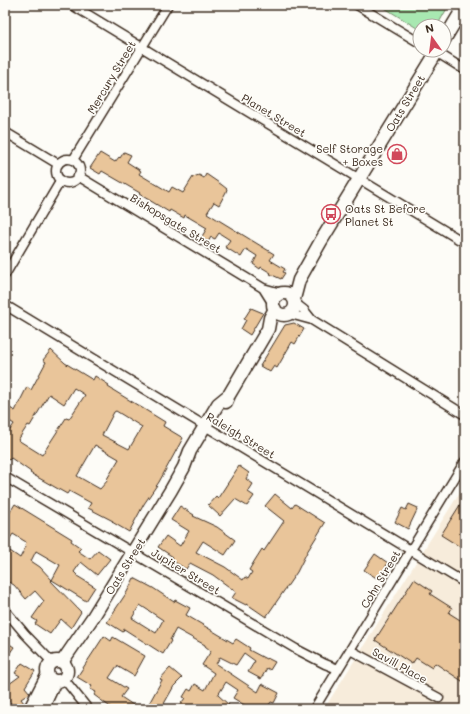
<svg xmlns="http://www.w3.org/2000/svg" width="470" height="714" font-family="Mali,sans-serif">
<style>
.built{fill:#f7ecdb}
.green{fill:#a8e8b1;stroke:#728968}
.building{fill:#e9c59a;stroke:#3b2a1e;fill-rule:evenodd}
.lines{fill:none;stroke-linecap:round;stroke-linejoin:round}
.street-casing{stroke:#3b2a1e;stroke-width:11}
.primary-casing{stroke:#3b2a1e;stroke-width:15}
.street{stroke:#fdfcf7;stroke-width:8}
.primary{stroke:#fdfcf7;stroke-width:12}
.labels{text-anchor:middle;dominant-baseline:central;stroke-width:3.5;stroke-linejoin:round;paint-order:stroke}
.street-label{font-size:11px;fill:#3b2a1e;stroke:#fdfcf7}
.poi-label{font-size:11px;fill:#3b2a1e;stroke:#fdfcf7;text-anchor:end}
</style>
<rect width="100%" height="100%" fill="#fdfcf7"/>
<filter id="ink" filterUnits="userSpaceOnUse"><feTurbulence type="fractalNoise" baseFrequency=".025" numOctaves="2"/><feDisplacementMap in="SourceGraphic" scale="8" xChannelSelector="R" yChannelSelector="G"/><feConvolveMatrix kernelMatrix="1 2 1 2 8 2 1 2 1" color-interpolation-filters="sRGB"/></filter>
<g filter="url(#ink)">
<path class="built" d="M465 484V709H324Z"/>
<path class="green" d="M380 5H449L437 26H420V30Z"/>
<path class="building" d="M124 152 131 155 127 162 141 171 139 174 169 192 172 187 183 193 193 177 199 175 204 178 206 174 222 185 227 189 226 192 219 205 214 202 207 213 274 254 270 260 285 269 283 272 285 273 281 279 270 274 271 273 261 267 260 269 253 264 257 256 246 249 241 257 225 247 230 240 219 233 215 239 211 237 208 242 201 238 207 228 185 215 184 218 170 210 169 212 139 194 140 193 102 171 100 174 90 168 100 153 115 162 119 157 120 158Z
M251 308 263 313 250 335 241 329 246 320 244 319Z
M294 323 304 329 295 344 292 342 277 368 274 366 270 372 260 366 285 325Z
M51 350 65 363 93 380 95 376 109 385 108 387 165 422 163 426 183 438 159 482 144 504 129 532 112 522 113 521 88 508 91 503 69 491 67 494 30 473 31 472 11 458 9 460 5 457V437L14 424 5 418V405L15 411 27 387 31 390 46 362 43 360ZM74 388 85 395 69 419 66 418 42 455 18 440 28 425 30 426 49 394 64 404ZM116 411 142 427 129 449 102 435 114 412ZM95 445 119 459 107 479 108 480 100 489 77 476Z
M239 466 249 473 246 479 253 484 248 492 254 496 247 506 235 499 220 516 208 505 216 496 218 498Z
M275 494 292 508 295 504 325 523 307 552 297 572 266 617 247 604 246 605 232 598 236 592 213 575 190 563 186 569 171 560 173 557 158 547 166 536 180 546 189 531 171 520 180 506 194 515 193 516 217 527 235 540 225 555 203 541 196 552 225 567 243 580 245 577 248 579 252 572 249 570 255 560 262 549 264 551 284 521 265 506Z
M465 497V550L441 535Z
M15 504 72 539 71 541 81 548 78 551 90 559 98 550 110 559 97 575 81 562 74 572 77 575V576L95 587 86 601 52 580 51 581 81 612 71 628 61 619 50 634 35 624 37 621 32 618 44 601 35 591 26 599 14 585 7 581 8 578 5 576V559L10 551 20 558 26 546 25 545 26 542 13 534 5 546V520ZM36 551 60 565 52 580 40 567 31 561Z
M409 504 418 508 408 529 395 522 402 508 406 510Z
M375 554 388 563 378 579 364 570Z
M134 578 153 588 174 602 175 600 190 608 186 615 233 643 236 639 250 648 249 650 266 659 267 658 275 662 270 670 267 668 261 679 248 672 255 661 244 653 236 665 220 657 216 664 258 692 262 684 279 693 274 703 271 702 266 709H251L233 698 238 690 226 682 218 695 229 705 226 709H177L185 698 183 697 188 689 191 691 195 684 205 690 214 673 202 665 211 651 205 646V645L176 629 170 640 171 641 163 654 124 629 123 632 107 622 127 592ZM140 605 163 620 156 633 132 618Z
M414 579 432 591 430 594 452 608 449 613 465 623V683L435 663 432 668 416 658 412 664 375 640Z
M104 636 111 641 113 637 145 656 134 676 117 666 109 678 127 689 121 697 139 709H113L94 695 96 692 90 689 92 686 77 677Z
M5 641 14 647 5 660Z
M22 663 35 671 25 687 30 693 21 699 24 703 15 709 5 695V687L20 676 15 673Z
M170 668 182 678 174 686 161 709H146L162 680 160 679Z"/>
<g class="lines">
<g class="street-casing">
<path id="street" d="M72 5 465 243
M357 5 420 43
M433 50 465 70
M5 132 58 164
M56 171a12 12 0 1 1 24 0a12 12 0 1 1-24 0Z
M73 160 168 5
M78 176 263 288 281 293
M5 275 61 180
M263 288 273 304
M295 303 304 310 312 320
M5 305 465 583
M290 314 312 320 465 415
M5 477 296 649 325 664 338 669
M5 610 25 634 52 662
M350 650 439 698
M64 679 88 709
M314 709 465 461"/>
</g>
<g class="primary-casing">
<path id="primary" d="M444 40 465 5
M273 304a11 11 0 1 1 22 0a11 11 0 1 1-22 0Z
M294 299 299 280 321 241 438 50
M226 402 229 395 268 329 270 318 275 309
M47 671a10 10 0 1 1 20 0a10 10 0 1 1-20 0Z
M62 662 93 617 171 490 184 467 190 451 218 404 229 395
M30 709 47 676
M42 709 55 681"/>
</g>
<use href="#street" class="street"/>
<use href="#primary" class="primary"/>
</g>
</g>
<defs>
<g id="shop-ring" transform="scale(1)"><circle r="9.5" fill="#fdfcf7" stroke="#d1495b" stroke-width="1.5"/><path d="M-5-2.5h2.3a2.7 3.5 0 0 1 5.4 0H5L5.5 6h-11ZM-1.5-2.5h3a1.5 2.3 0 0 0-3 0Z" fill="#d1495b"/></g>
<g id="bus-ring" transform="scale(1)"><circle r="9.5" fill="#fdfcf7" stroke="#d1495b" stroke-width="1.5"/><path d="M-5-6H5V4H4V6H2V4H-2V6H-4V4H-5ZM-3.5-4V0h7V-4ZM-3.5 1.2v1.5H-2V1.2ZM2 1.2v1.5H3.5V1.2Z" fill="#d1495b"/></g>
</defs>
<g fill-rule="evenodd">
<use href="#shop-ring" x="397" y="154"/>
<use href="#bus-ring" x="331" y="214"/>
</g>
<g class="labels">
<g class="street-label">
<text transform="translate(111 77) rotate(-59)">Mercury Street</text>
<text transform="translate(405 103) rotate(-59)">Oats Street</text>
<text transform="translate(274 115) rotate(31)">Planet Street</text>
<text transform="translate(176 223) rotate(31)">Bishopsgate Street</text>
<text transform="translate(241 435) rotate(31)">Raleigh Street</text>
<text transform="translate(125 566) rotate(-58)">Oats Street</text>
<text transform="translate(186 571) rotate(31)">Jupiter Street</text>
<text transform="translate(380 579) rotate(-59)">Cohn Street</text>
<text transform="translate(400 665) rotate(29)">Savill Place</text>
</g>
<g class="poi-label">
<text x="383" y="148">Self Storage<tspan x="383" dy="13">+ Boxes</tspan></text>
<text x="345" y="208" text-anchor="start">Oats St Before<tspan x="345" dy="13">Planet St</tspan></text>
</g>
</g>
<rect width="470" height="714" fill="none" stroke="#fdfcf7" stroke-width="20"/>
<rect x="10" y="10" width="450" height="694" fill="none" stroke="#3b2a1e" stroke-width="1.5" filter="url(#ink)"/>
<g transform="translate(432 38) rotate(346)"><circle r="19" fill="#fdfcf7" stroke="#afa8a0"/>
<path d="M0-3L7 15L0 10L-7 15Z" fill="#d1495b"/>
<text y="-6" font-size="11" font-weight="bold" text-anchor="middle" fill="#3b2a1e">N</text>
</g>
</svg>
